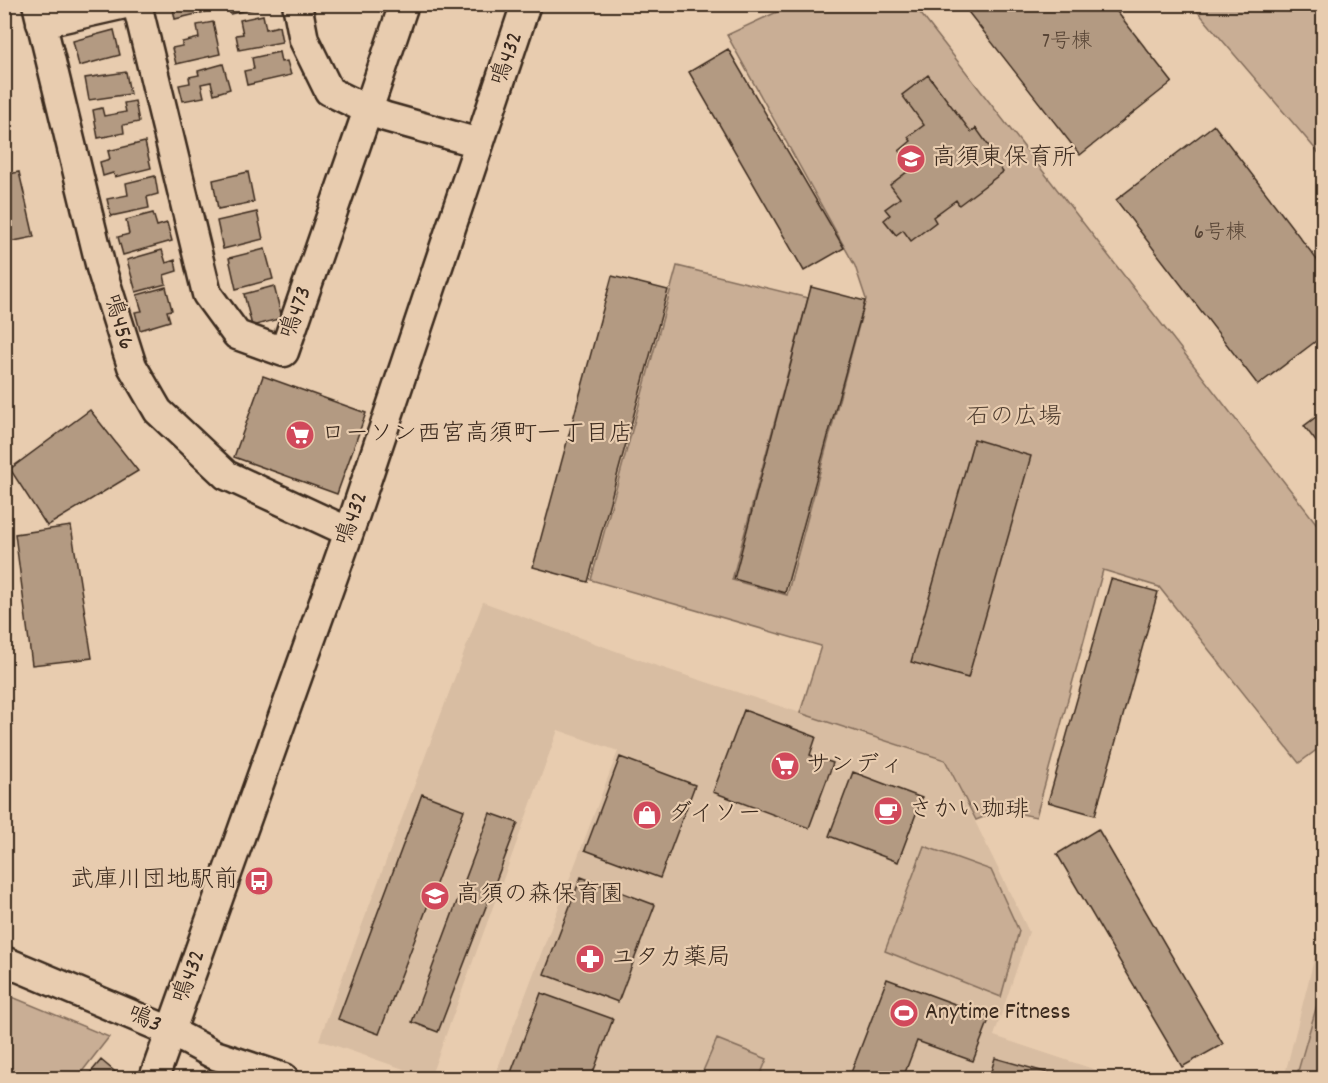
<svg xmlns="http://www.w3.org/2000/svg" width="1328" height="1083" font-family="Dekko,'Klee One',sans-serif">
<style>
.built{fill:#d8bda2}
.green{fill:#c9ae95;stroke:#826c5a;stroke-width:1.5}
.building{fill:#b39a82;stroke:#3b2a1e;stroke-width:1.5}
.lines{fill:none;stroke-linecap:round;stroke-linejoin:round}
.minor-casing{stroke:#3b2a1e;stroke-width:33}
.minor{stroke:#e8ccaf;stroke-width:28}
.labels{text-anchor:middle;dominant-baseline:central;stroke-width:4.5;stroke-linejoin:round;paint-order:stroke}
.number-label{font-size:21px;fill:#594637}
.street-label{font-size:24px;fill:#3b2a1e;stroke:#e8ccaf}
.poi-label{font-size:24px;fill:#3b2a1e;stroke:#e8ccaf;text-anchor:start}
.park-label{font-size:24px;fill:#503e30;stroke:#e8ccaf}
</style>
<rect width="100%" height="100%" fill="#e8ccaf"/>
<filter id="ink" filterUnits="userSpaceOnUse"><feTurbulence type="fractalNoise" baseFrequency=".0167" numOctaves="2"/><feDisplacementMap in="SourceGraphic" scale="12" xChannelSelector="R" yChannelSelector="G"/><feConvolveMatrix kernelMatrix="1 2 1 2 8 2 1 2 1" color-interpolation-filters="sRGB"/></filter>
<g filter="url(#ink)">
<path class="built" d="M483 602 651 664 945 760 1029 932 994 1036 1120 1078H494L618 751 558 730 430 1078 319 1040Z
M1323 924V1078H1284Z"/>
<path class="green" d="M792 5H914L1323 532V745L1299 763 1159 587 1103 570 1036 817 1001 810 976 820 945 760 800 713 821 646 591 580 677 266 808 298 732 580 787 595 866 299 855 266 727 35Z
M1192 5H1323V158Z
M924 846 991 870 1019 931 1001 997 885 951Z
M1323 984V1078H1296Z
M4 994H5L109 1037 77 1078H5Z
M717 1039 767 1059 759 1078H700Z"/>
<path class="building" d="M172 4H208L209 11 175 19Z
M228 4H251L252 9 230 14Z
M962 4H1111L1172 82 1080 155Z
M263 15 266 29 279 26 282 42 239 50 236 35 243 34 240 20Z
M213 22 220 54 176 64 172 48 182 46V42L199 38 197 25Z
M114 30 120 55 79 66 73 41Z
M728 49 844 248 804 271 689 72Z
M279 52 281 62 287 61 291 75 247 85 244 71 254 69 252 58Z
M223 64 230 89 214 94 211 82 201 84 204 97 183 101 179 85 190 83 189 77 199 75 198 71Z
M126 72 130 94 89 100 85 78Z
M928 75 971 132 976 128 993 152 990 155 1003 172 959 205 956 200 933 217 936 222 911 241 903 230 896 235 884 220 890 215 885 209 900 198 890 185 912 168 899 151 911 141 908 137 924 125 902 95Z
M135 101 139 122 123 125 124 133 98 138 93 110 102 108 104 116 126 112 124 103Z
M1214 125 1324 269V335L1258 385 1116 200Z
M145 142 151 168 115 177 113 173 103 176 100 162 110 159 108 151Z
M19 172 34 237 4 243V175Z
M248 172 254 202 218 209 213 180Z
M155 176 158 194 147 197 149 208 111 216 107 199 128 195 126 183Z
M257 212 263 239 223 249 217 221Z
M153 213 157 226 167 223 172 241 123 255 118 237 129 234 126 220Z
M265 249 273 279 236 289 229 258Z
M162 250 166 263 175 260 177 271 164 275 166 284 136 292 127 260Z
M612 276 668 290 588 582 533 567Z
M274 286 282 318 252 326 244 294Z
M166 287 172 310 167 311 170 321 140 330 135 312 142 311 137 295Z
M811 287 865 301 785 593 734 579Z
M263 376 366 413 337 494 234 457Z
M90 410 138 471 47 526 10 469Z
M1324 411V452L1304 426Z
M974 439 1031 456 968 678 911 662Z
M71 526 92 658 32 665 15 534Z
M1111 579 1158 592 1095 815 1048 802Z
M744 710 816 737 810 755 833 763 809 828 713 792Z
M620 757 695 785 660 878 585 850Z
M853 772 922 798 898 862 829 836Z
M422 794 464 810 379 1034 338 1019Z
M490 813 518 823 438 1032 412 1022Z
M1098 829 1223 1044 1182 1067 1057 854Z
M581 877 655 905 618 1002 544 974Z
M887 979 990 1017 973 1061 917 1041 903 1078H849Z
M541 993 613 1019 591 1078H509Z
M995 1058 1066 1078H989Z
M101 1060 120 1076 119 1078H86Z"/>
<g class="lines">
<g class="minor-casing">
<path id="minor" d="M37 4 101 268 132 366 158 411 226 475 349 532
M137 4 207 294 237 335 284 352 368 110 386 117 479 143
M297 4 304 40 329 91 368 110 404 4
M41 23 125 4
M4 961 170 1031 215 1055 284 1078
M154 1078 349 532 526 4"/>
</g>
<use href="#minor" class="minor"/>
</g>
</g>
<defs>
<g id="school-disc" transform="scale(1.5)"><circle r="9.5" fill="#d1495b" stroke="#e8ccaf"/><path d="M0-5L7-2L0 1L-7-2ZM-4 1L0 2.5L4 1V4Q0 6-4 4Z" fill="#fff"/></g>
<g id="supermarket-disc" transform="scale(1.5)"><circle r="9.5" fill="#d1495b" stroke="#e8ccaf"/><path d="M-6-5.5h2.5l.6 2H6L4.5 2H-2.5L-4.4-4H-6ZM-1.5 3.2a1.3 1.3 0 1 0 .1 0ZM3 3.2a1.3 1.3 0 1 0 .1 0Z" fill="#fff"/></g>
<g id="cafe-disc" transform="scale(1.5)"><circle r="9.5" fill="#d1495b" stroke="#e8ccaf"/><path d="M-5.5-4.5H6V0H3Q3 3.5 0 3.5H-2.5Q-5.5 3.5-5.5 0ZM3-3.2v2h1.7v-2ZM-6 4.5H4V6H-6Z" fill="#fff"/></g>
<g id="shop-disc" transform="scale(1.5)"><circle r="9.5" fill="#d1495b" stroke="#e8ccaf"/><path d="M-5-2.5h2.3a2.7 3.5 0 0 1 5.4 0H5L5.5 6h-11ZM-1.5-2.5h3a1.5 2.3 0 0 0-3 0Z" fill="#fff"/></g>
<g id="bus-disc" transform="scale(1.5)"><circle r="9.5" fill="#d1495b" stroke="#e8ccaf"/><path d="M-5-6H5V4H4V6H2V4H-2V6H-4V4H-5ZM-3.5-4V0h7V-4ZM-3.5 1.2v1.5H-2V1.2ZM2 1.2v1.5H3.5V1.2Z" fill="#fff"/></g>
<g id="pharmacy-disc" transform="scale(1.5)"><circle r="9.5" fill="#d1495b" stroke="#e8ccaf"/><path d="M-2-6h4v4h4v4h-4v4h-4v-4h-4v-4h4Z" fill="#fff"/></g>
<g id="stadium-disc" transform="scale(1.5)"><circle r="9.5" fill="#d1495b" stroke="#e8ccaf"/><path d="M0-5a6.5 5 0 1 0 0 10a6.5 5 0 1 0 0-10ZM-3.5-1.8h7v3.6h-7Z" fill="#fff"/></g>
</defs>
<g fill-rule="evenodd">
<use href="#school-disc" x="911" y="159"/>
<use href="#supermarket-disc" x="300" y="435"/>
<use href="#supermarket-disc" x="785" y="766"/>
<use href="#cafe-disc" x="888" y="811"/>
<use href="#shop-disc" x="647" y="815"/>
<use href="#bus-disc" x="259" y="881"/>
<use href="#school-disc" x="435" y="896"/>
<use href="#pharmacy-disc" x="590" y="959"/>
<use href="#stadium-disc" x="904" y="1013"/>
</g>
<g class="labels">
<g class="number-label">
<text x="1067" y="43">7号棟</text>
<text x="1220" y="234">6号棟</text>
</g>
<g class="street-label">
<text transform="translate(508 59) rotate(-71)">鳴432</text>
<text transform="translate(297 313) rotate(-71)">鳴473</text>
<text transform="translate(118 322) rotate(73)">鳴456</text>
<text transform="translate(353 519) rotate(-71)">鳴432</text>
<text transform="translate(190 977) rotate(-70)">鳴432</text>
<text transform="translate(144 1020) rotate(24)">鳴3</text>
</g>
<g class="poi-label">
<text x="932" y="159">高須東保育所</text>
<text x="321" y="435">ローソン西宮高須町一丁目店</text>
<text x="806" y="766">サンディ</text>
<text x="909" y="811">さかい珈琲</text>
<text x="668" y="815">ダイソー</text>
<text x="238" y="881" text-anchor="end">武庫川団地駅前</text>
<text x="456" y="896">高須の森保育園</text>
<text x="611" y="959">ユタカ薬局</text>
<text x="925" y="1013">Anytime Fitness</text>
</g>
<g class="park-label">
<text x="1014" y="418">石の広場</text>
</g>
</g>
<rect width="1328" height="1083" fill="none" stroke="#e8ccaf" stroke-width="24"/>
<rect x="12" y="12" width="1304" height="1059" fill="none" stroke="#3b2a1e" stroke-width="2" filter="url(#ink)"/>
</svg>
